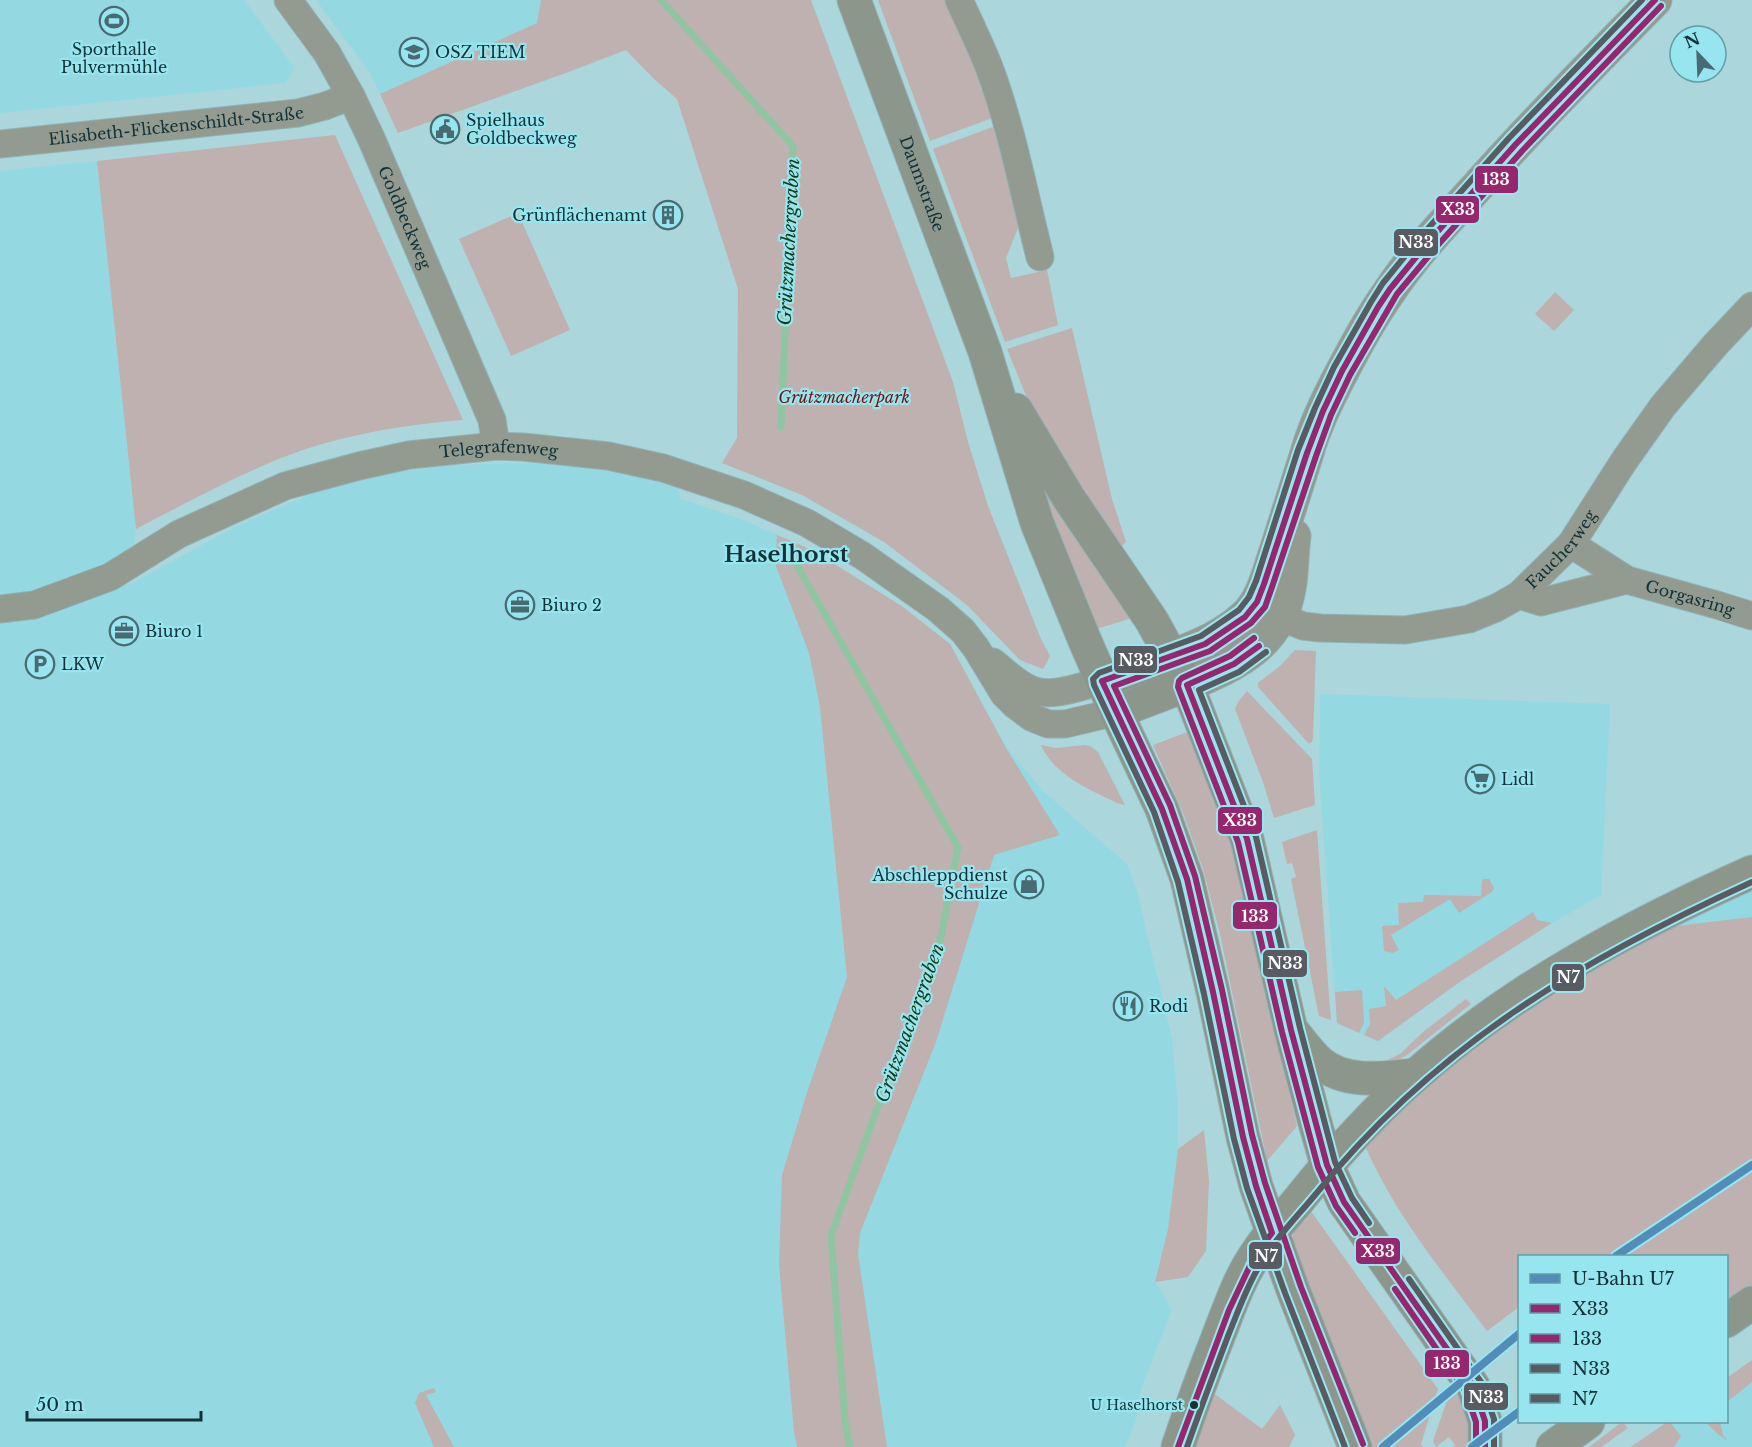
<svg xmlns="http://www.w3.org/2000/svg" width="1752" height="1447" font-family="'Libre Baskerville',serif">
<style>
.built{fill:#94d9e2}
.green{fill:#beb1af}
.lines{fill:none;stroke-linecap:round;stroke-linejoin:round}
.stream{stroke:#90c5a2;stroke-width:7}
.minor-casing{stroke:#90b2b6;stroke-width:29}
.tertiary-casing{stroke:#90b2b6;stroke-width:35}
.secondary-casing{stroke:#90b2b6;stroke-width:35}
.minor{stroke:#939a8f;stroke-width:27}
.tertiary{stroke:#939a8f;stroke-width:33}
.secondary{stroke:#8c968b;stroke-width:33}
.bus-1-casing{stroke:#97e5ef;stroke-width:10}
.bus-2-casing{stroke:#97e5ef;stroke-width:10}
.bus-3-casing{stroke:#97e5ef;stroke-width:10}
.bus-4-casing{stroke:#97e5ef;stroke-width:10}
.bus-1{stroke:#95276e;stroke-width:6}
.bus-2{stroke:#95276e;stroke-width:6}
.bus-3{stroke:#595b62;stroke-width:6}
.bus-4{stroke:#595b62;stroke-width:6}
.metro-1-casing{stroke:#97e5ef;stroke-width:12}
.metro-1{stroke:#528dba;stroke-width:8}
.bus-dot{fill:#113237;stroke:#97e5ef;stroke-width:2}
.labels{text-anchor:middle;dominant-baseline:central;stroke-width:4.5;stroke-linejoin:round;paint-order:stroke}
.bus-label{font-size:14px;fill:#113237;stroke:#97e5ef;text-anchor:end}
.poi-label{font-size:16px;fill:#113237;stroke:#97e5ef;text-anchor:start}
.street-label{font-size:16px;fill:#113237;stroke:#97e5ef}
.park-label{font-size:16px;font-style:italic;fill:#711514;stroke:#97e5ef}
.water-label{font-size:18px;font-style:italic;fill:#113b18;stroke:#97e5ef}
.district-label{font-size:22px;font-weight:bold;fill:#113237;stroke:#97e5ef}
.line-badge{stroke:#97e5ef;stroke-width:2}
.badge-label{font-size:16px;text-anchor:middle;font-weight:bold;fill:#fff}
</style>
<rect width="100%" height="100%" fill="#abd6db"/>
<path class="built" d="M0 0H244L294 67 286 83 0 113Z
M316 0H541L538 23 380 94 369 71Z
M97 161 136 529 127 586 233 528 277 508 318 492 356 481 395 472 449 465 527 463 583 467 629 475 678 488 681 499 743 520 814 551 903 607 950 644 1007 748 1044 792 1127 864 1137 891 1172 1038 1178 1105V1149L1174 1189 1168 1229 1155 1282 1172 1309 1141 1390 1136 1420 1125 1447H0V171Z
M1320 694 1610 704 1601 895 1521 941 1461 981 1378 1041 1337 1023 1319 774Z
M1752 885V917L1659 928Z
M1752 1360V1447H1631L1667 1422H1726L1727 1378Z"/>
<path class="green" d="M541 0H811L953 382 968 442 988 506 1041 639 1050 656 1043 669 1020 660 967 605 884 542 802 495 722 463 737 438 738 289 677 99 654 79 626 50 563 74 398 133 380 94 537 23Z
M878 0H946L960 27 995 117 930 141Z
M998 125 1020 223 1006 258 1011 278 1047 270 1058 325 1005 342 933 149Z
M335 135 463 420C399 425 336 436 276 460 228 480 182 505 136 529L97 161Z
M518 213 570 330 511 356 459 239Z
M1555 292 1574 310 1554 331 1535 314Z
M1072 328 1112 499 1126 542 1117 550 1030 405 1007 349Z
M1027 448 1135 617 1093 630Z
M777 535 814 551 903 607 950 644 1006 748 1060 835 994 855 936 1042 860 1233 858 1254 887 1447H797L794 1432 779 1265 782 1175 808 1089 847 977 820 707 809 653 776 566Z
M1295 650 1316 651 1313 737 1312 742 1309 744 1258 687V683L1280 666Z
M1247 691 1312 759 1315 805 1274 818 1263 782 1235 709 1238 702Z
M1190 731 1215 796 1232 849 1297 1126 1267 1161 1220 934 1203 869 1183 813 1153 745Z
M1041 745 1056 748 1085 745 1090 746 1098 752 1125 805 1117 803C1090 790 1054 775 1041 745Z
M1317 830 1329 996 1331 1020 1319 1016 1291 879 1296 877 1292 863 1287 864 1282 842Z
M1484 879H1489L1494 888 1492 892 1459 913 1450 899 1391 935 1399 950 1393 953 1384 951 1382 926 1399 925 1398 903 1423 902 1424 895 1481 896 1482 880Z
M1533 912 1537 920 1552 923 1461 981 1378 1041 1364 1035 1370 1024 1369 1009 1386 1006 1384 988 1385 987 1396 1000Z
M1752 917V1289L1727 1308 1726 1256H1520L1519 1307 1487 1331C1442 1271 1392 1211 1363 1141L1399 1107 1514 1014 1659 928Z
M1362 990 1364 1023 1359 1033 1337 1023 1335 992Z
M1466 999 1471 1004 1407 1055 1398 1060 1383 1062 1400 1054 1423 1032Z
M1204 1130 1209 1181 1206 1251 1188 1277 1155 1282 1168 1229 1178 1149Z
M1308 1207 1438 1389 1421 1444 1423 1447H1368L1292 1247C1292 1230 1298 1220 1308 1207Z
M1752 1360V1382L1727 1402V1378Z
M1453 1383 1469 1418 1472 1447H1453L1455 1445 1449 1437 1436 1447 1433 1441Z
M434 1388 436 1392 426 1395 454 1447H434L415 1403 419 1393Z
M1212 1392 1262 1429 1280 1405 1295 1435 1289 1447H1194Z
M1622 1422 1628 1428 1601 1447H1589Z
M1667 1422H1670L1681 1436 1674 1447H1631Z
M1705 1422H1720L1723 1435 1728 1441 1719 1435Z"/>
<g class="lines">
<path class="stream" d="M661 0 793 146 781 427
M795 562 958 847 938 952 875 1114 831 1236 845 1421 850 1447"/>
<g class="minor-casing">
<g id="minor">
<path id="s1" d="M288 0 327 53 351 96 371 138 492 420 496 446"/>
<path d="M959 0C969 22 980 44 989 67 1012 128 1024 194 1040 257"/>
<path id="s2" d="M0 144 298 113 325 106 351 96"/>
<path id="s3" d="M1571 544 1627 580 1717 605 1752 616"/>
<path d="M1519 595 1541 602 1627 580"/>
<path id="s4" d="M0 609 34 605 110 577 179 534 285 486 359 466 409 455 496 446 523 447 608 456 663 468 744 495 807 523 863 556 938 609 963 631 976 648 1004 694 1015 705 1031 717 1048 724H1065L1116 712"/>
<path id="s5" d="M1281 617 1303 626 1320 628 1405 630 1469 619 1496 608 1519 595 1571 544 1624 461 1663 406 1716 344 1752 306"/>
<path d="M993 662C1005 672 1017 684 1032 690 1053 698 1081 686 1102 681"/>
</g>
</g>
<g class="tertiary-casing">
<path id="tertiary" d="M1173 656C1198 646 1224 636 1244 617 1263 601 1269 571 1277 548 1287 517 1297 485 1307 453 1315 424 1329 396 1343 370 1357 343 1372 316 1389 292 1414 254 1446 221 1476 188 1534 123 1594 62 1655 0
M1187 685C1238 664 1282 643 1290 583 1292 567 1292 552 1294 536"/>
</g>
<g class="secondary-casing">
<g id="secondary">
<path id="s6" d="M854 0 985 352 1037 523 1085 641 1116 712 1162 809 1187 879 1213 992 1243 1137 1256 1186 1293 1290 1355 1447"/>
<path d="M1016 410 1068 497 1152 621 1187 685 1247 839 1291 1030 1314 1119 1327 1165 1344 1202 1473 1386 1485 1421V1447"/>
<path d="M1102 681 1173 656"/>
<path d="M1116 712 1187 685"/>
<path d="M1294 1033C1302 1043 1310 1054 1319 1062 1346 1085 1384 1078 1416 1075"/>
<path d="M1726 1321 1752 1303"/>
<path d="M1178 1447C1191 1408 1205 1370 1220 1332 1230 1306 1240 1277 1256 1254 1268 1235 1284 1218 1298 1201 1334 1156 1372 1113 1416 1075 1514 988 1633 925 1752 872"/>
<path d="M1553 1447 1588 1422"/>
</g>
</g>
<use href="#minor" class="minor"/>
<use href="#tertiary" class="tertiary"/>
<use href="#secondary" class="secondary"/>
<g class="bus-1-casing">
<path id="bus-1" d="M1259 646 1234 664 1187 685 1247 839 1291 1030 1327 1165 1344 1202 1473 1386 1485 1421V1447
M1178 1447 1229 1310 1255 1255 1272 1233 1256 1186 1243 1137 1213 992 1187 879 1162 809 1102 681 1205 644 1245 617 1257 602 1264 584 1307 453 1323 411 1342 371 1378 307 1390 289 1430 240 1516 144 1655 0"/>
</g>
<g class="bus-2-casing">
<path id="bus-2" d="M1254 638 1230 656 1182 678 1179 681 1178 687 1238 842 1282 1032 1318 1167 1336 1206 1355 1233
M1395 1289 1465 1390 1476 1422V1447
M1363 1444 1301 1287 1265 1183 1252 1135 1222 990 1195 876 1170 805 1114 686 1210 651 1251 623 1265 607 1272 587 1316 456 1331 415 1350 375 1397 294 1437 246 1523 150 1661 6"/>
</g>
<g class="bus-3-casing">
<path id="bus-3" d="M1266 652 1239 672 1199 690 1256 837 1300 1028 1335 1162 1352 1198 1369 1223
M1409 1279 1481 1382 1494 1419V1447
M1345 1447 1285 1293 1247 1188 1234 1139 1204 994 1178 882 1154 812 1094 685 1093 679 1099 673 1201 636 1239 610 1249 597 1256 581 1298 450 1315 408 1334 367 1371 302 1383 283 1423 234 1509 138 1642 0"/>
</g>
<g class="bus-4-casing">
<path id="bus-4" d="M1187 1447C1200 1410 1214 1373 1228 1336 1237 1314 1245 1291 1257 1270 1272 1242 1295 1219 1315 1195 1436 1045 1579 961 1752 882"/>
</g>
<use href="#bus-1" class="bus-1"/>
<use href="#bus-2" class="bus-2"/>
<use href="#bus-3" class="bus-3"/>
<use href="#bus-4" class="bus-4"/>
<g class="metro-1-casing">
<path id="metro-1" d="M1616 1256 1752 1165
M1383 1447 1520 1333
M1472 1447 1520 1411"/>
</g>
<use href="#metro-1" class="metro-1"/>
</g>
<defs>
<g id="stadium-ring" transform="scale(1.5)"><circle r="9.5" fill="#97e5ef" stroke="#476b70" stroke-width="1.5"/><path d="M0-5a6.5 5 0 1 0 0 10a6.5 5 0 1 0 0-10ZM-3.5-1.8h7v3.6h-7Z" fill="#476b70"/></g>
<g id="school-ring" transform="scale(1.5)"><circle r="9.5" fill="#97e5ef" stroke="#476b70" stroke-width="1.5"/><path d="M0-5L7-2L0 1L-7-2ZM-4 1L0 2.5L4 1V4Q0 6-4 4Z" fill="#476b70"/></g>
<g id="civic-ring" transform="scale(1.5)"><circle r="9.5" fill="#97e5ef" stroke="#476b70" stroke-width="1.5"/><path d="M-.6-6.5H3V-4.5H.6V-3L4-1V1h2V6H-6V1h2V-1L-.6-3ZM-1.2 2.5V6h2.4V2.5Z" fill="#476b70"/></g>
<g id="building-ring" transform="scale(1.5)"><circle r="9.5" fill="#97e5ef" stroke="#476b70" stroke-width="1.5"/><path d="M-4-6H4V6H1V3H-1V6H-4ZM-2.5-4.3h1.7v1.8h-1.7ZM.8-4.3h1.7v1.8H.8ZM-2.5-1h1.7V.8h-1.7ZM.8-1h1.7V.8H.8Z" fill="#476b70"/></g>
<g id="office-ring" transform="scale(1.5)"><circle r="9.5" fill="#97e5ef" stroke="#476b70" stroke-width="1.5"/><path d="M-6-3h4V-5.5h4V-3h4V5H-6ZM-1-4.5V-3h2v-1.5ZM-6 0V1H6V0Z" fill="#476b70"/></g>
<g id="parking-ring" transform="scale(1.5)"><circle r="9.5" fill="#97e5ef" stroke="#476b70" stroke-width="1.5"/><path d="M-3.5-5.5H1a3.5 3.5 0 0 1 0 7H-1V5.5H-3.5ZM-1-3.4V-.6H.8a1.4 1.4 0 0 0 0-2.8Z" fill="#476b70"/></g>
<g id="supermarket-ring" transform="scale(1.5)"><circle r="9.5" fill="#97e5ef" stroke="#476b70" stroke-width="1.5"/><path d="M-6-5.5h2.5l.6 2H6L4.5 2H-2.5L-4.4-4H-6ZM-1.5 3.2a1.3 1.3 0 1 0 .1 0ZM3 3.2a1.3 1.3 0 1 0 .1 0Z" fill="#476b70"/></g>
<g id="shop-ring" transform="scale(1.5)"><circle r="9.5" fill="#97e5ef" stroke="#476b70" stroke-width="1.5"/><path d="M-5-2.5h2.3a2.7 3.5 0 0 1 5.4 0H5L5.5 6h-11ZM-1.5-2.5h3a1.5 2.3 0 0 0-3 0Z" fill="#476b70"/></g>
<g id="restaurant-ring" transform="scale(1.5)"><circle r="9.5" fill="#97e5ef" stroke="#476b70" stroke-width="1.5"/><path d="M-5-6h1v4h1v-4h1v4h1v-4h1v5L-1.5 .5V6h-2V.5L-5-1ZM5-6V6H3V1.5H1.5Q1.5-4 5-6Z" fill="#476b70"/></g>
</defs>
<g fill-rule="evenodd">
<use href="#stadium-ring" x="114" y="21"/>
<use href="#school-ring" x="414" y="52"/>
<use href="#civic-ring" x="445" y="129"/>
<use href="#building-ring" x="668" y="215"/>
<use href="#office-ring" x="520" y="605"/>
<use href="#office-ring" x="124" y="631"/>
<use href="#parking-ring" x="40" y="664"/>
<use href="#supermarket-ring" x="1480" y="779"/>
<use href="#shop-ring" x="1029" y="884"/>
<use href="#restaurant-ring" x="1128" y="1006"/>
</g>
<circle class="bus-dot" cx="1194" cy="1405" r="5"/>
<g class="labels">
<g class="bus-label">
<text x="1183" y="1405">U Haselhorst</text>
</g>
<g class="poi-label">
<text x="114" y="49" text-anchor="middle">Sporthalle<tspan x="114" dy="18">Pulvermühle</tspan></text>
<text x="435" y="52">OSZ TIEM</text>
<text x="466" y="120">Spielhaus<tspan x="466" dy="18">Goldbeckweg</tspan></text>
<text x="647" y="215" text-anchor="end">Grünflächenamt</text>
<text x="541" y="605">Biuro 2</text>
<text x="145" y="631">Biuro 1</text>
<text x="61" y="664">LKW</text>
<text x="1501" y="779">Lidl</text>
<text x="1008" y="875" text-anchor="end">Abschleppdienst<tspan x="1008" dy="18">Schulze</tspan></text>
<text x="1149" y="1006">Rodi</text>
</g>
<g class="street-label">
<text stroke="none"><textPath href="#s2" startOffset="177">Elisabeth-Flickenschildt-Straße</textPath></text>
<text stroke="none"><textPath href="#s6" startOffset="196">Daumstraße</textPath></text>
<text stroke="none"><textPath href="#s1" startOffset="248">Goldbeckweg</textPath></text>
<text stroke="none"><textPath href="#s4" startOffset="531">Telegrafenweg</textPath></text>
<text stroke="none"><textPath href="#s5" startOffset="309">Faucherweg</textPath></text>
<text stroke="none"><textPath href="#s3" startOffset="132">Gorgasring</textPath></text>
</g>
<g class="park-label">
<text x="844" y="397">Grützmacherpark</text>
</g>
<g class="water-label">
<text transform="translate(789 242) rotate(-87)">Grützmachergraben</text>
<text transform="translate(910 1023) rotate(-70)">Grützmachergraben</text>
</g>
<g class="district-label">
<text x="786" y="554">Haselhorst</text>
</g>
</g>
<g class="line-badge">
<rect x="1474" y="165" width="45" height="29" rx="6" fill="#95276e"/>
<rect x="1435" y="195" width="45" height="29" rx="6" fill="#95276e"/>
<rect x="1393" y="228" width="46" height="29" rx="6" fill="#595b62"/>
<rect x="1113" y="645" width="45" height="29" rx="6" fill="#595b62"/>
<rect x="1217" y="806" width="46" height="29" rx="6" fill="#95276e"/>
<rect x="1232" y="901" width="46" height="29" rx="6" fill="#95276e"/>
<rect x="1262" y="949" width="46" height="29" rx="6" fill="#595b62"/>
<rect x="1551" y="963" width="34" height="29" rx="6" fill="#595b62"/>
<rect x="1355" y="1237" width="46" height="28" rx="6" fill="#95276e"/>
<rect x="1248" y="1241" width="35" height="29" rx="6" fill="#595b62"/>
<rect x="1424" y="1349" width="46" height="29" rx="6" fill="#95276e"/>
<rect x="1463" y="1382" width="46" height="29" rx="6" fill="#595b62"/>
</g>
<g class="badge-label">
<text x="1496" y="185">133</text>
<text x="1458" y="215">X33</text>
<text x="1416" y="248">N33</text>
<text x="1136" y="666">N33</text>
<text x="1240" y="826">X33</text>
<text x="1255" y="922">133</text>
<text x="1285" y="969">N33</text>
<text x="1568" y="983">N7</text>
<text x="1378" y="1257">X33</text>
<text x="1266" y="1262">N7</text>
<text x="1447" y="1369">133</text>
<text x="1486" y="1403">N33</text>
</g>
<rect x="1518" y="1255" width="210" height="168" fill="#97e5ef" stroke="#619da5" stroke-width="1.5"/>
<rect x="1530" y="1274" width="30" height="9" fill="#528dba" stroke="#619da5" stroke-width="1.5"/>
<text x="1572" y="1285" font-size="18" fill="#113237">U-Bahn U7</text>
<rect x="1530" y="1304" width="30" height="9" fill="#95276e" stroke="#619da5" stroke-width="1.5"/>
<text x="1572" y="1315" font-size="18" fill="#113237">X33</text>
<rect x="1530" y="1334" width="30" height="9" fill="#95276e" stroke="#619da5" stroke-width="1.5"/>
<text x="1572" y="1345" font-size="18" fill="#113237">133</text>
<rect x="1530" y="1364" width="30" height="9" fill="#595b62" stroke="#619da5" stroke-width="1.5"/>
<text x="1572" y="1375" font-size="18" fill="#113237">N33</text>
<rect x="1530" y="1394" width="30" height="9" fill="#595b62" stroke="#619da5" stroke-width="1.5"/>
<text x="1572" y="1405" font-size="18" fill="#113237">N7</text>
<g transform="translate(1698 54) rotate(337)"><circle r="28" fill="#97e5ef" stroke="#619da5" stroke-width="1.5"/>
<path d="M0-4.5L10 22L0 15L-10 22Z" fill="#476b70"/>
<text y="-9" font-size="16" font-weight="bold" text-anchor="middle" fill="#113237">N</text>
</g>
<path d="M27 1411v9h174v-9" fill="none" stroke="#113237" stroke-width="3"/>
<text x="36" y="1411" font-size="18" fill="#113237" stroke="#97e5ef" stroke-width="4.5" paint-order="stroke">50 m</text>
</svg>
